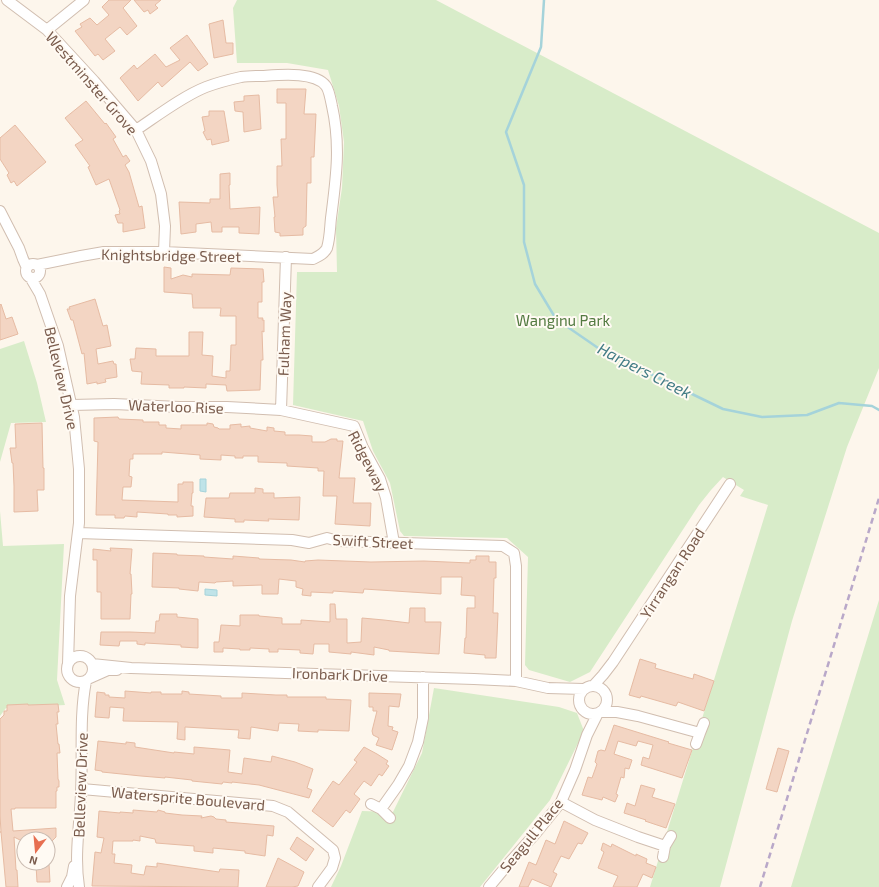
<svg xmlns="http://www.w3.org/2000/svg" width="879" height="887" font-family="'Exo 2',sans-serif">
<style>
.green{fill:#d8ecc9}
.water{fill:#bfe3e8;stroke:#a5d3da}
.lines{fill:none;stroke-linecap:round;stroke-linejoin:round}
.stream{stroke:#a5d3da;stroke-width:2.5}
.building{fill:#f3d5c3;stroke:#e6bba3}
.minor-casing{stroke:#d1beb0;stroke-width:12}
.minor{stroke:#fff;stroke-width:10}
.rail{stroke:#b9a8c9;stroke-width:2.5;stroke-dasharray:6 4;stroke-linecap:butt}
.labels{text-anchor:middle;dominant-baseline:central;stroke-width:4;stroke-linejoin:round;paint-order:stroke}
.street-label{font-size:15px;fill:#7a5c4d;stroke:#fffaf3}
.park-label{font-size:15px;fill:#537a41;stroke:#fffaf3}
.water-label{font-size:16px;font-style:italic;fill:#437c86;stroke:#fffaf3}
</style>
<rect width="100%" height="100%" fill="#fdf6ec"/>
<path class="green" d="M237 0H436L879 233V368L847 447 792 621 720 887H650L768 505 740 496 744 490 723 477 711 490 699 505 590 672 570 682 529 670 525 665 528 557 507 538 404 536 400 531 390 483 373 451 363 421 293 405 297 272H337L336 228 342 188 344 142 339 106 328 70 287 63H237L233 8Z
M24 341 37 383 46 422 11 423 0 462V349Z
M0 511 3 546 64 544 57 680 65 705 6 708 0 716Z
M879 600V887H791Z
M434 688 559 707 577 713 584 731 550 800 480 887H331L341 866 362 811 393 812 422 753Z"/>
<path class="water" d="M200 479H206V492L200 491Z
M205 589 217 590V596L205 595Z"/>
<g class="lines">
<path class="stream" d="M544 0 541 47 506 132 524 185V242L535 284 556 319 601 350 723 409 762 417 807 415 839 403 872 406 879 410"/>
</g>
<path class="building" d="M109 0H131L123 8 137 26 127 35 120 27 105 39 115 51 103 60 98 54 95 56 75 31 82 27 80 24 90 18 97 25 109 15 102 7Z
M134 0H161L155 5 158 8 150 14 148 10 144 12Z
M223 20 226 43H233V54L214 58 209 24Z
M187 35 208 64 198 71 190 62 162 87 158 82 138 101 120 78 134 65 137 69 155 54 166 67 180 60 170 48Z
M277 89H306L304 114H316L314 157H311V183H307L306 226 303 228V235L280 236V233L275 232 274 217H275L273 197H278L277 185V166H282L281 139H286V103H277Z
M259 95 261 129 244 132 243 112 235 111 234 102 244 101V96Z
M86 101 105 124 106 123 116 137 113 139 123 157 126 155 130 161 125 165 129 172 139 207 142 206 145 228 123 232V223H118L115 215 120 214 119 211 120 210 109 179 96 185 88 167 90 166 75 145 83 140 65 118Z
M209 111H224L229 141 212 145 211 139 207 140 203 132 205 131 202 117 209 116Z
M15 125 46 162 17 186 14 181 11 183 7 175 9 173 0 159V138Z
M230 173V185H229L230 209 260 207 259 234 239 233V227H222V232H212L211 222 196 224V232L181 234 179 202 210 203V199H220V174Z
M164 267 171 268V279L183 275 192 277V274L230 275 231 268 263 269 264 282H262V302H258V318H263L262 320H264V332L262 331 263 360H261L260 390 227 391 226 385 206 384V388L184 387V388H169V385L141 384 142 372 132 371 130 359H135L136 348 156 349V356H189V332H203L202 355 213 356 212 376 226 378V371H230L231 345H236V316H220L221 308H193L192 294 164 292Z
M95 299 103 326 107 325 111 346 96 349 98 364 113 361 114 364H116L117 377 105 379 106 382 97 384V382L87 384 84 353 82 354 73 320H71L67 309H70L69 307Z
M1 304 6 319 12 317 18 334 0 340V305Z
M118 417 119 419 143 420V422H159V425H166V428L181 429V425H207V423L213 424 214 427 218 428 219 429H230V425L241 424V427L250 426V428L267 431V427L274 428V431L285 432V435H299L312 436V442H325L331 439H337V441H343L339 478H355L353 503H371L370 526 335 524 337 496H323L324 471H318V468L287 466V463L258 462V456H243V458H235V456L221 455V460L200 459V455L162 452V454H133V459H130L129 476 132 477 131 487H123L122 500 178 502V484H183V482H193V493H192L191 506H193V516L177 517V515H168V514L137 512V517L125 516 124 518H115V515H96L98 442 94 441V418Z
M42 423 43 468H44V490H37L38 511 14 512V486L13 463H12L10 448H16L15 424Z
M255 488 263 489V493H274V498L300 497 299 520 268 519 269 521 244 520V522H235V519L204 517 206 498H229L230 493H255Z
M110 548 132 549 130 574H131L132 594H131L130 619H101V592H97V560H93V549L111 551Z
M153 553 177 554V555L204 556V557L233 559V556L259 558V559L291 560 305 562V561L318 560 371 562 424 561 470 563V560H476V556H489V562H496V578H494L493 613H498L497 637 496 658H485V655L464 653 465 638H466L467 608H475V596L461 595 462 577H441V594L364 589 363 593 333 591V593L311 592V596L302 595 303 589 296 587V581L279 579 278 594H262V585L233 586V581L216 582 215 583 199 582 198 591 179 589V588L152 587Z
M330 604H335L336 619H347V643L361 642 362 618 384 620 409 623 410 608H425V622H441L439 654 389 651V650L374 647V655L351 652V654L329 652V644H314L313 654 300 653V650L278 649V652H269V649L250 648V650H240V649L223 648V652H214V642H219L221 625 240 626V615H259V616L282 618V624H301V620L330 622Z
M160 614H177V617L198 619V648L181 647V645L145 643V645L137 644V641H120L119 646 100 645 101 632H130L155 633 156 621H159Z
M640 659 656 664 655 668 693 679 694 674 714 681 704 711 678 702 676 706 641 696 640 698 629 695Z
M125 691 151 693V692H161V694H182V691L189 692V694L221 696V698H242V693L276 695H287V697H326V699L351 700 349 731 318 730V732L298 731 299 724 279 723 278 731 251 727 250 739 238 738 239 730 185 727V740L177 739 178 722 123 721 124 708 110 707 109 718 95 717 97 692 105 693V695H109V697L125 698Z
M369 693 401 694 399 707 389 706 388 726 393 727 392 730 398 732 392 750 376 745 379 738 373 735 372 731 377 711H373V707H369Z
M28 704V705L58 704 59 712H57L58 724H56L58 744H59L60 753H57L58 779 59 781V787H57V791H56V808H15V809H11L13 831 56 828V837L48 845V839H24V842L14 837 16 870H17L18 887H6L1 832H0H1L0 815V719L4 715V711H7V705Z
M614 725 669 742 668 743 692 750 682 778 641 765 643 757 649 759 653 745 638 741 636 746 618 741 614 754 632 760 629 769 625 768 624 778 621 777 616 794 618 795 615 802 603 797 602 800 582 795 588 777 592 778 597 764 595 762 598 751 601 750 605 751Z
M98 741 126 744V742L135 743V747L174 753V752L194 754V747L230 750 228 772 242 774 244 758 271 762 272 756 295 762 313 769 307 788 312 790 309 798 259 785 232 782V783L223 782 222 784 192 781V780L165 777V778L141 776 102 772V771L95 770Z
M364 747 377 754 388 761 386 764 389 766 382 776 379 774 371 786 364 781 354 794 360 799 350 813 346 810 333 827 312 811 333 781 339 785 357 762 354 760Z
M778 748 789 751 777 792 766 789Z
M641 785 655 789 652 797 675 804 666 828 645 821 646 820 624 813 627 803 635 806Z
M133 810 157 812 158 810 165 812V813L182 815 202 816 201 818 211 816 214 817 216 819 226 820V822L274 826 273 836 267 835 265 856 245 853V851L213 848V853L194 851V846L156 843 155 839 140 836V841L133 840V841H113L112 854H115L114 863 132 865 131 873 144 875 146 866 157 867V863L219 872 220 869 239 870 238 887 92 886 95 852 101 853 104 838 97 837 99 811 120 813V812L133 813Z
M564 821 588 833 582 844 578 843 569 859 561 856 553 872 557 874 551 887 532 879 528 887H519L529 862 536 865 546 840 555 844Z
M297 837 314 849 306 861 290 849Z
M603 843 611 847 612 844 636 856V854L647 859 646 863 656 867 652 878 643 874 637 887H613L618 876 598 868 604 852 601 850Z
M278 858 304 872 298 886 292 887H266Z
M49 864 50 882H37L36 865Z"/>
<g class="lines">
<g class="minor-casing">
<path id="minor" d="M7 0 47 30 94 81 136 130 151 161 161 194 165 226 164 252
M47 30 84 0
M0 211 19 248 23 259 27 268
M26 271a7 7 0 1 1 14 0a7 7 0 1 1-14 0Z
M37 265 81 256 104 252H164L313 259C319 256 324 254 327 248 330 238 330 227 331 218 336 178 341 146 332 106 331 101 329 90 326 86 315 71 278 75 262 76 255 76 248 76 241 77 232 79 214 84 206 87 183 96 157 116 136 130
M30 277 40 294 58 346 74 417 79 469V523L70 596 68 664
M72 405 114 404 179 407H227L281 410 354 426 363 448 380 479 386 498 394 543
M281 410 286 257
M78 533 292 540 309 543 327 538 338 541 503 546 514 553 516 566V681
M67 669a13 13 0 1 1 26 0a13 13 0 1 1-26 0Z
M92 664 131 668 474 679 516 681 548 688 583 689
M90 678 108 670H117
M579 700a14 14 0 1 1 28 0a14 14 0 1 1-28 0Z
M593 686 603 675 613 662 730 484
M601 712H617L638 716 700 733
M696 744 700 733 704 723
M82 789 273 806 288 812 333 850 335 858 332 868 318 887
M561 802 595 820 638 837 665 846
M371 804 381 809 390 818
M381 809 398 785 409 766 418 742 423 718V677
M663 857 665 846 671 836
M67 887 72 877 74 866
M79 887C74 855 80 823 81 792 83 755 79 717 86 681
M489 887 509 863 536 833 561 802 575 770 587 735 598 713"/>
</g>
<use href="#minor" class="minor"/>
<path class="rail" d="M760 887 879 498"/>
</g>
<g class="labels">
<g class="street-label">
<text transform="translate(92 83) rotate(49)">Westminster Grove</text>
<text transform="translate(171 255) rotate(1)">Knightsbridge Street</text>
<text transform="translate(284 334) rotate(-88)">Fulham Way</text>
<text transform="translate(62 378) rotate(77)">Belleview Drive</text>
<text transform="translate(176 406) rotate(2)">Waterloo Rise</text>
<text transform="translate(368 461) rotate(63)">Ridgeway</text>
<text transform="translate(373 541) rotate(3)">Swift Street</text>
<text transform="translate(672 573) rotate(-57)">Yirrangan Road</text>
<text transform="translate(340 674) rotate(2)">Ironbark Drive</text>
<text transform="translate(80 785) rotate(-88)">Belleview Drive</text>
<text transform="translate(188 798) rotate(5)">Watersprite Boulevard</text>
<text transform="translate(531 835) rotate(-51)">Seagull Place</text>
</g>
<g class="park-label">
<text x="563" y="320">Wanginu Park</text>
</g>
<g class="water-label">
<text transform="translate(645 370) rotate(27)">Harpers Creek</text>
</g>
</g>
<g transform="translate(36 851) rotate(196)"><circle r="19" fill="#fffaf3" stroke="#cabbb1"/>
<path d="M0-3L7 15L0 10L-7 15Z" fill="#e76f51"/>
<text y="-6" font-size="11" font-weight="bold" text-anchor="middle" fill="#7a5c4d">N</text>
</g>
</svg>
